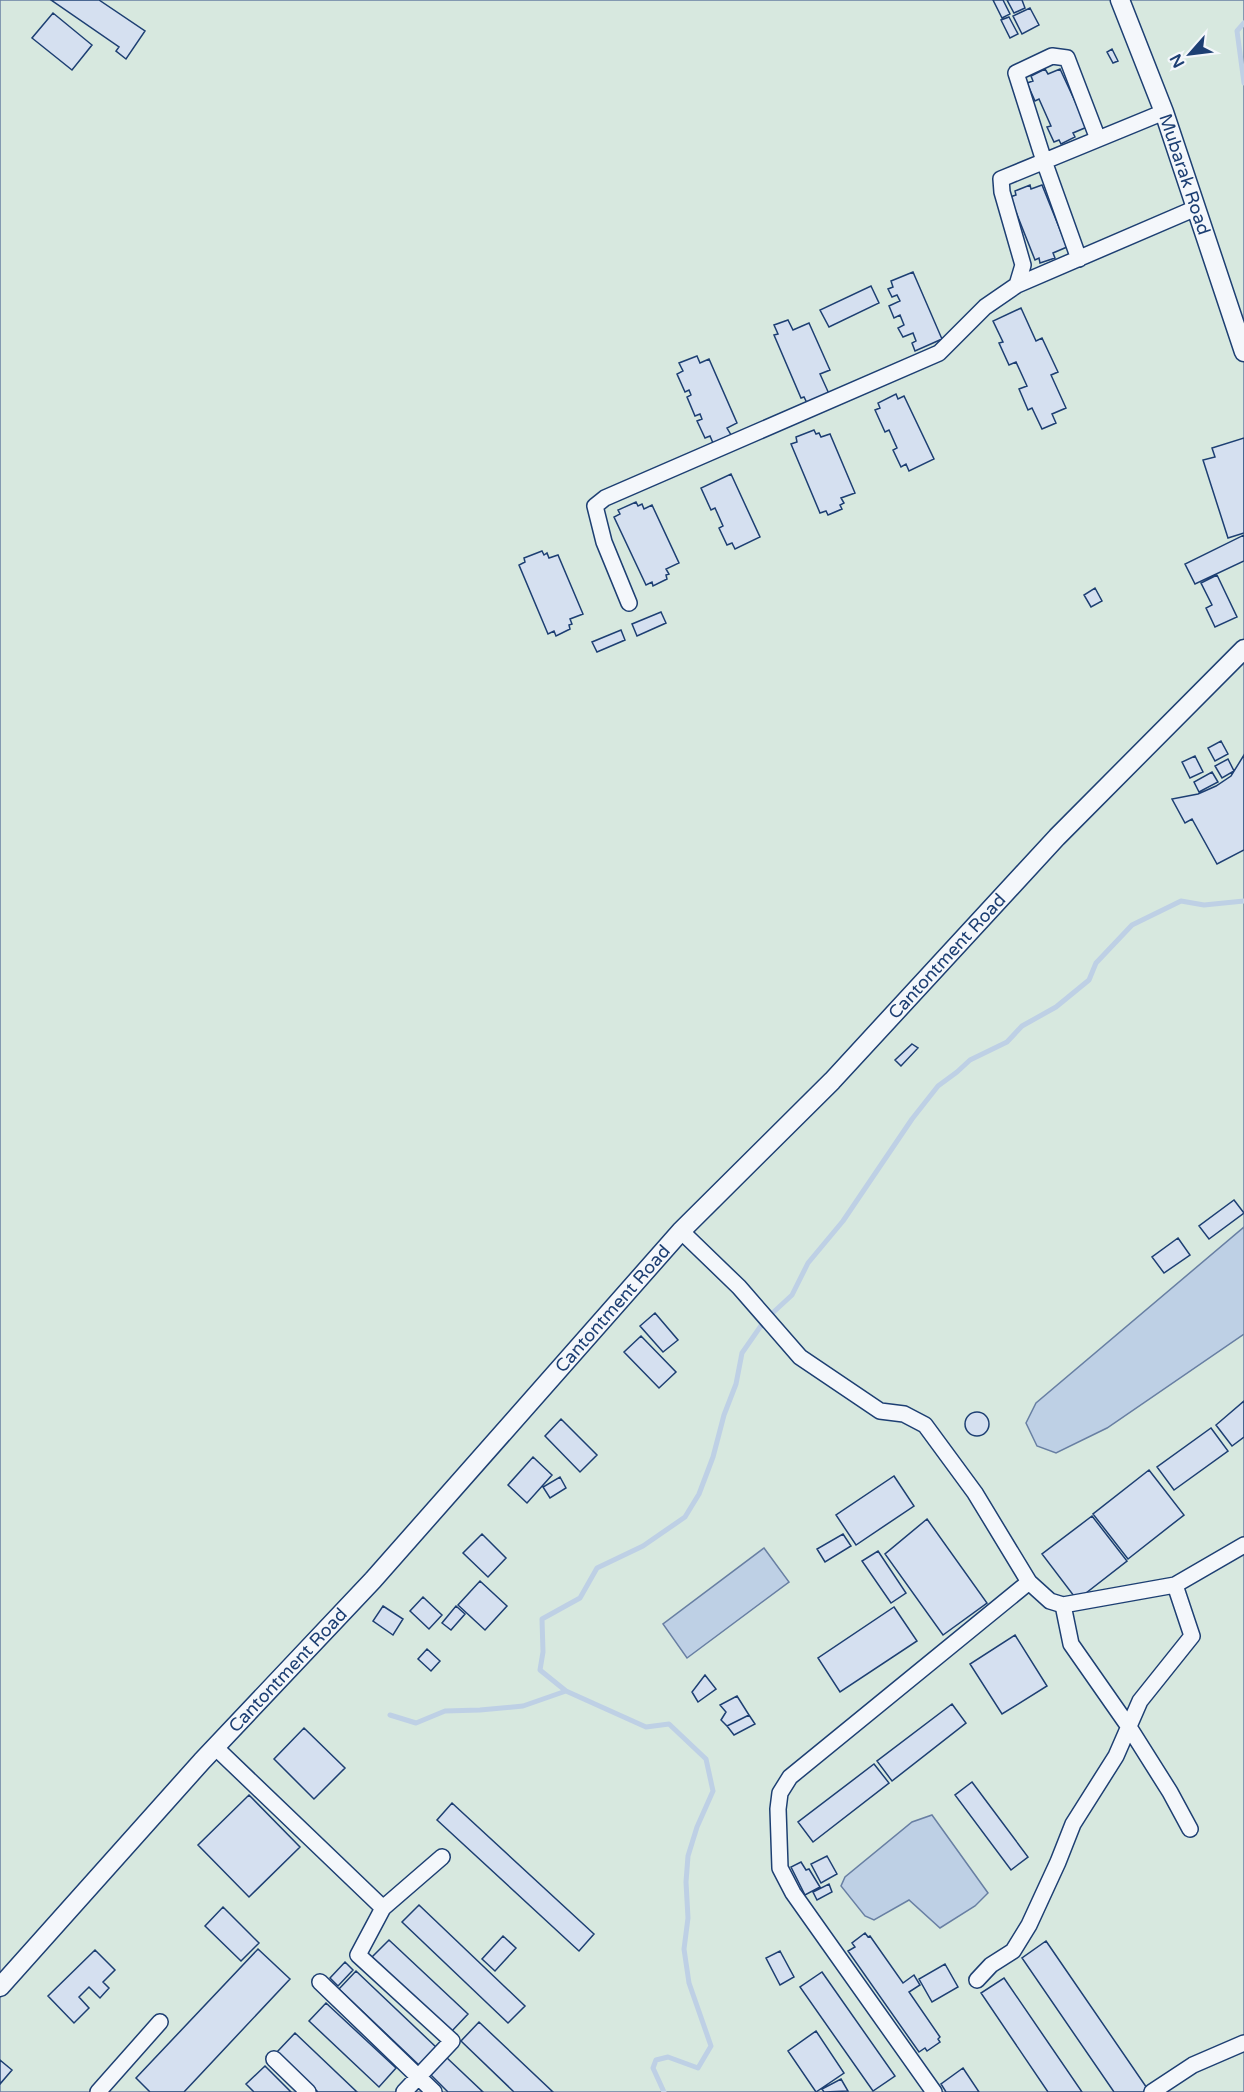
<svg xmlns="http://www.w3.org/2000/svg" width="1244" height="2092" font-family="'Varela Round',sans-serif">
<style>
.green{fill:#d7e8df;stroke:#687fa3;stroke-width:1.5}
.water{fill:#bed0e5;stroke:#687fa3;stroke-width:1.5}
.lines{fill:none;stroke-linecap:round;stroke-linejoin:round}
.stream{stroke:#bed0e5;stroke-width:5}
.building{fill:#d5e0f0;stroke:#1d3f73;stroke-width:1.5}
.minor-casing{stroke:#1d3f73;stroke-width:18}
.tertiary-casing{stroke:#1d3f73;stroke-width:21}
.minor{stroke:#f4f7fb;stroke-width:15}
.tertiary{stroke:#f4f7fb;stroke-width:18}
.labels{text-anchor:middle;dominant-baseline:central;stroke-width:4.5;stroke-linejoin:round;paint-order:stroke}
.street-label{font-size:18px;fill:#1d3f73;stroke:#f4f7fb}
</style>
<rect width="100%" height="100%" fill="#f4f7fb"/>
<path class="green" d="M0 0H1244V2092H0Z"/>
<path class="water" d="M1244 1227V1334L1107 1428 1056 1453 1037 1446 1026 1423 1036 1403Z
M764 1548 789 1582 687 1658 663 1624Z
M932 1815 988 1893 975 1906 940 1928 909 1900 874 1920 865 1916 841 1886 845 1877 912 1822Z"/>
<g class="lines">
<path class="stream" d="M1244 23 1237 31 1244 83
M566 1691 540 1670 543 1652 542 1619 580 1598 597 1568 643 1546 685 1517 699 1494 713 1457 724 1415 736 1384 742 1353 765 1320 792 1295 808 1263 843 1221 912 1119 938 1086 957 1072 970 1060 1007 1042 1022 1026 1056 1007 1089 980 1096 963 1132 925 1181 901 1204 905 1244 901
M390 1715 416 1723 445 1711 480 1710 523 1706 566 1691 646 1727 669 1724 706 1759 713 1791 697 1827 688 1856 686 1882 688 1918 684 1949 689 1983 711 2046 698 2068 668 2057 656 2060 653 2068 664 2092"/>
</g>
<path class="building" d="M51 0H99L145 31 126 59 116 51 119 47Z
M993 0H1003L1010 14 1002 18Z
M1007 0H1022L1025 8 1014 13Z
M1030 8 1039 25 1022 34 1013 16Z
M53 13 92 45 72 70 32 38Z
M1009 17 1018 34 1010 38 1001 20Z
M1112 49 1118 61 1113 63 1107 52Z
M1045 69 1048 74 1060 69 1087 127 1073 133 1075 137 1061 144 1059 140 1054 142 1047 127 1051 126 1039 99 1035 101 1027 83 1033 81 1031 76Z
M1030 185 1031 189 1042 185 1067 247 1053 253 1055 258 1040 263 1039 258 1035 260 1010 197 1016 195 1015 191Z
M913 272 942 339 915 351 912 343 916 341 913 333 903 337 898 328 904 325 900 315 894 318 889 306 900 301 897 295 892 297 888 289 893 287 891 281Z
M871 286 879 303 829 327 820 310Z
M1021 308 1036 341 1042 338 1058 372 1051 375 1066 408 1052 414 1056 423 1042 429 1032 408 1028 410 1019 389 1027 386 1016 362 1009 365 999 343 1003 342 993 321Z
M788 320 793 330 809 323 830 370 820 374 830 396 808 405 804 397 801 398 774 335 778 334 774 325Z
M697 356 700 363 709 359 737 423 727 428 731 435 713 443 710 436 705 438 697 421 702 419 700 414 695 416 687 397 691 395 689 390 685 392 677 374 683 371 679 363Z
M896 394 898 399 904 396 934 459 909 471 906 464 901 467 893 450 897 448 889 430 885 432 875 410 880 408 878 403Z
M814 430 816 434 819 433 821 437 830 434 855 493 841 498 844 503 840 505 842 509 828 515 826 511 820 513 791 444 797 442 796 437Z
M1244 438V533L1228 538 1203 460 1215 457 1212 448Z
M731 474 760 537 735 549 732 543 727 545 719 528 723 526 715 508 711 510 701 488Z
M636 502 638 506 642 504 644 509 652 505 679 563 666 569 669 574 666 575 667 579 653 586 652 582 646 585 614 517 620 514 618 510Z
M1244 535V561L1195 584 1185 564Z
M542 551 544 555 547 553 549 558 558 555 583 614 570 619 572 624 569 625 570 629 556 636 554 631 548 634 519 565 525 562 524 558Z
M1217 575 1237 617 1215 627 1206 608 1212 605 1201 583Z
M1095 588 1102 601 1091 607 1084 595Z
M661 612 666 623 637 636 632 624Z
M621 630 625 640 597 652 592 642Z
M1221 741 1228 754 1215 761 1208 748Z
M1244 755V850L1217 864 1192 819 1185 823 1172 799 1198 794 1216 786 1231 776Z
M1195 756 1203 772 1190 778 1182 762Z
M1228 759 1234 771 1222 778 1215 766Z
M1212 772 1218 782 1199 792 1194 782Z
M912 1044 918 1048 901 1066 895 1060Z
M1234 1200 1244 1213 1209 1239 1199 1226Z
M1178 1238 1190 1255 1164 1273 1152 1257Z
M655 1313 678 1340 663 1352 640 1326Z
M641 1336 676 1372 659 1388 624 1352Z
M1244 1401V1437L1232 1446 1216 1425Z
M965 1424a12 12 0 1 1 24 0a12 12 0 1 1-24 0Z
M561 1419 597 1455 580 1472 545 1436Z
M1211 1428 1228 1451 1174 1490 1157 1467Z
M533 1457 552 1475 527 1503 508 1485Z
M1149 1470 1184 1515 1128 1559 1093 1514Z
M894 1476 914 1506 856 1545 836 1515Z
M560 1477 566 1488 550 1498 543 1487Z
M1092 1516 1127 1561 1077 1600 1042 1554Z
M927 1519 987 1603 943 1635 885 1554Z
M482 1534 506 1558 488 1577 463 1553Z
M843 1534 851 1546 825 1562 817 1549Z
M878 1551 906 1593 891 1603 862 1561Z
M480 1581 507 1606 485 1630 458 1605Z
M423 1597 442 1615 429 1629 410 1611Z
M383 1606 403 1619 393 1635 373 1621Z
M456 1606 465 1614 451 1630 442 1623Z
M894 1607 917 1641 840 1692 818 1658Z
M1015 1635 1047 1686 1002 1714 970 1664Z
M427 1649 440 1661 431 1671 418 1659Z
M705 1675 716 1689 698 1702 692 1692Z
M737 1696 749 1715 727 1726 721 1720 726 1712 720 1705Z
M952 1704 966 1723 892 1781 877 1761Z
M749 1715 755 1724 734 1735 727 1726Z
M304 1728 345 1768 314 1799 274 1759Z
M874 1764 889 1783 813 1842 798 1822Z
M972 1782 1028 1857 1011 1870 955 1795Z
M249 1795 300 1847 249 1897 198 1845Z
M452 1803 594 1934 579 1951 437 1820Z
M827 1856 837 1874 821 1883 811 1864Z
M801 1862 806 1870 809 1869 820 1887 805 1895 791 1867Z
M829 1884 832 1892 817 1900 813 1892Z
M419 1905 525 2006 508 2023 402 1922Z
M223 1907 259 1943 241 1961 205 1926Z
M865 1933 868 1937 870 1936 903 1983 914 1975 920 1985 909 1992 940 2037 938 2039 940 2042 927 2051 925 2048 919 2052 848 1951 855 1947 852 1943Z
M503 1936 516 1948 495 1971 482 1959Z
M389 1940 468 2014 451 2032 372 1957Z
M1046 1941 1149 2091 1147 2092H1114L1022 1958Z
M258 1949 290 1979 184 2092H150L136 2078Z
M95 1950 115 1970 103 1982 109 1988 100 1998 89 1987 79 1997 89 2008 74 2023 48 1996Z
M780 1951 794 1977 780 1985 766 1958Z
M345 1962 353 1970 338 1986 330 1978Z
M945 1964 958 1987 932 2002 919 1979Z
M356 1971 437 2048 420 2066 339 1989Z
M822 1972 895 2076 873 2091 800 1987Z
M1004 1978 1082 2092H1048L981 1993Z
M326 2003 396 2068 379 2087 309 2021Z
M479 2022 553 2092H514L461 2041Z
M816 2031 844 2073 816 2092 788 2051Z
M295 2033 357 2092H318L277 2052Z
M446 2057 483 2092H448L430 2074Z
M0 2060 12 2070 0 2084Z
M265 2066 291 2092H254L246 2084Z
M963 2068 979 2092H946L941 2084Z
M841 2079 848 2091 824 2092 822 2089Z"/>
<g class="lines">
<g class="minor-casing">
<path id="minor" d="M1079 259 1044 161 1016 73 1052 56 1067 58 1098 139
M1017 285 1023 265 1002 192 1001 179 1164 112
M629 603 604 542 595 506 605 498 939 353 985 307 1017 285 1196 208
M681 1231 739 1287 800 1357 880 1411 904 1414 925 1425 975 1493 1029 1582 1050 1601 1063 1605 1175 1585 1244 1545
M1063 1605 1071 1644 1129 1727 1170 1792 1190 1829
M215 1747 383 1908
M977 1980 991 1965 1013 1951 1029 1925 1058 1862 1073 1824 1116 1756 1140 1701 1192 1636 1175 1585
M320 1982 434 2092
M274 2059 308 2092
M98 2092 160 2022
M404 2092 452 2041 358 1955 383 1908 442 1857
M934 2092 793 1893 780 1868 778 1809 780 1793 790 1777 1029 1582
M1152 2092 1193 2065 1244 2043"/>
</g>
<g class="tertiary-casing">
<g id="tertiary">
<path id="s1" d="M1120 0 1164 112 1244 352"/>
<path id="s2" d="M0 1987 202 1761 373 1580 681 1231 832 1081 1057 837 1244 649"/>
</g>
</g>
<use href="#minor" class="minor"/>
<use href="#tertiary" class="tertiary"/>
</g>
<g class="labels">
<g class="street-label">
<text stroke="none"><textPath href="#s1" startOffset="186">Mubarak Road</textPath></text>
<text stroke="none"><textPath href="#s2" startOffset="1400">Cantontment Road</textPath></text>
<text stroke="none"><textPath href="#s2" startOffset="914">Cantontment Road</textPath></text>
<text stroke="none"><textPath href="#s2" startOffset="428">Cantontment Road</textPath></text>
</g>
</g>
<g transform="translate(1190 54) rotate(242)" stroke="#f4f7fb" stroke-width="4.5" paint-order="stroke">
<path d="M0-4.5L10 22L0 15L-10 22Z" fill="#1d3f73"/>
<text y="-9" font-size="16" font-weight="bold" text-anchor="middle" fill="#1d3f73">N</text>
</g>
</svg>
